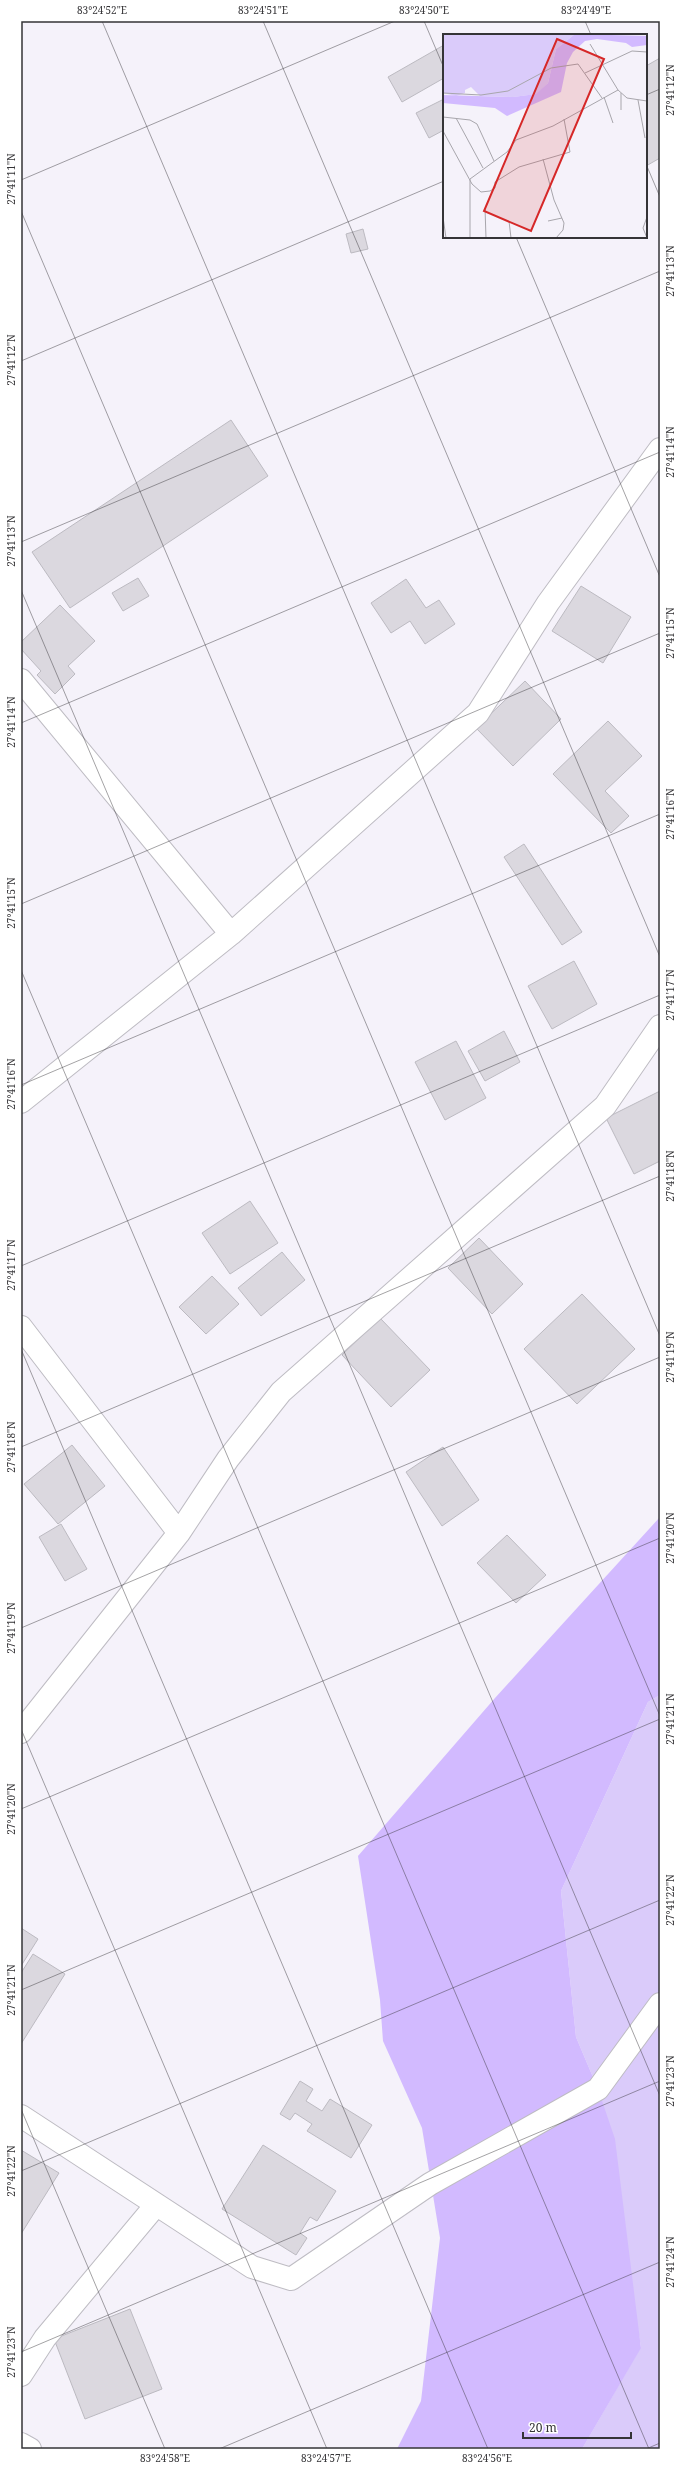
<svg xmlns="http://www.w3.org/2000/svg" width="681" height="2470" font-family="'Noto Serif',serif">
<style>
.green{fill:#dacbfa}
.water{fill:#d2baff}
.building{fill:#dbd8df;stroke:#bcbac1}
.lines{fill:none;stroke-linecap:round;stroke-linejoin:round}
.minor-casing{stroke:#bebcc3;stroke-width:24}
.minor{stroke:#fff;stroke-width:22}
.ticks{fill:none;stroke:#353437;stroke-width:1;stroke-opacity:0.45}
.inset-road{fill:none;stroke:#a8a6ac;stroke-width:1}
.view{fill:#d62828;fill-opacity:0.15;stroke:#d62828;stroke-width:2}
.inset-edge{fill:none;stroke:#353437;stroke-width:2}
.neatline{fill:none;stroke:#353437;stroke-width:1.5}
.ticks-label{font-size:10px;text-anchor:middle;fill:#353437}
</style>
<rect width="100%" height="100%" fill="#f5f2fa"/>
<path class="green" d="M660 1695V2449H582L641 2347 598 2089 576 2037 561 1891 648 1702Z"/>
<path class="water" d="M660 1517V1695L648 1702 561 1891 576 2037 598 2089 615 2139 641 2348 582 2449H397L421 2401 440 2238 422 2128 383 2041 380 2000 358 1856 495 1698Z"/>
<path class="building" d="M444 45V78L402 102 388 77Z
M660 58V158L646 166V66Z
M444 99V130L429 138 416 113Z
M363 229 368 249 351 253 346 234Z
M231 420 268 476 70 608 32 552Z
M138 578 149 596 123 611 112 593Z
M406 579 426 608 439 600 455 624 425 644 410 621 391 633 371 603Z
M581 586 631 617 603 663 552 631Z
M60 605 95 641 68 666 75 674 55 694 37 675 41 671 21 649V642Z
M525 681 561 719 513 766 476 728Z
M608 721 642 756 605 791 629 816 611 833 553 774Z
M524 844 582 932 562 945 504 857Z
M574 961 597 1004 552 1029 528 986Z
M504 1031 520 1062 485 1081 468 1051Z
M456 1041 486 1098 445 1120 415 1062Z
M660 1091V1161L634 1174 606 1118Z
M250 1201 278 1243 230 1274 202 1233Z
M479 1238 523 1284 492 1314 448 1268Z
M282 1252 305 1280 261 1316 238 1288Z
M212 1276 239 1304 206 1334 179 1307Z
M582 1294 635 1349 577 1404 524 1349Z
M380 1318 430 1370 391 1407 342 1355Z
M72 1445 105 1486 58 1524 24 1484Z
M443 1447 479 1500 442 1526 406 1472Z
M61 1524 87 1569 65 1581 39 1537Z
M507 1535 546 1575 516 1603 477 1563Z
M21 1928 38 1939 21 1966Z
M33 1954 65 1974 21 2044V1973Z
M300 2081 313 2089 306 2101 322 2111 330 2099 372 2125 351 2158 307 2131 312 2124 295 2113 290 2120 280 2114Z
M263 2145 336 2191 317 2221 310 2217 300 2233 307 2238 296 2255 222 2209Z
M21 2150 59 2173 21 2234Z
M130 2309 162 2389 85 2419 54 2339Z"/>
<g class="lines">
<g class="minor-casing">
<path id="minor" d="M21 680 231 934
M21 1102 231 934 478 713 548 603 660 449
M21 1327 179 1533
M21 1732 179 1533 228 1459 281 1392 605 1106 660 1026
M21 2116 252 2267 291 2279 430 2184 598 2089 660 2004
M21 2375 45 2338 156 2205
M21 2444 30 2449"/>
</g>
<use href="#minor" class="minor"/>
</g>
<path class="ticks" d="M102 21 660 1336M263 21 660 957M424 21 444 68M585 21 591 35M646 95 660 89M646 164 660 197M21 180 395 21M21 211 660 1716M516 237 660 577M21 361 444 181M21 542 660 271M21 590 660 2096M21 723 660 452M21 904 660 633M21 970 649 2449M21 1085 660 814M21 1266 660 995M21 1349 488 2449M21 1447 660 1176M21 1628 660 1357M21 1729 327 2449M21 1809 660 1538M21 1990 660 1719M21 2109 165 2449M21 2171 660 1900M21 2352 660 2081M219 2449 660 2262M646 2449 660 2443"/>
<g transform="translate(443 34)">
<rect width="204" height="204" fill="#f5f2fa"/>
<path d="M0 0H132L113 15 105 49 94 60 70 63 37 62 28 53 22 56V59L13 62 0 59Z" fill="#dacbfa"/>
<path d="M132 0 204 2V11L189 13 183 9 154 5 142 7 130 18 124 29 118 58 64 82 52 74 0 69V61L70 63 93 60 105 49 113 15Z" fill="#d2baff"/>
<path class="inset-road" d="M147 10 175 56M142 39 189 17 204 18M0 59 38 61 65 57 108 34 135 30 159 64M178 59V76M161 63 170 89M195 66 202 104M0 83 27 86 34 90 51 127M13 84 40 134M0 97 29 150 38 158 47 157 52 154V148L76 133 127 118 121 85M100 125 111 166 121 189 120 196 113 204M42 174 43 204M0 183 3 204M66 187 68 204M105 187 119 184M27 204V145L64 118 73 106 110 92 175 56 184 64 204 67M204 204 200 194 204 183"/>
<path class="view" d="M114 5 161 25 88 197 41 177Z"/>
<rect width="204" height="204" class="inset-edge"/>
</g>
<rect width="681" height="2470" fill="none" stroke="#ffffff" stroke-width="44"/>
<path d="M523 2432v6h108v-6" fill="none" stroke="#353437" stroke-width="2"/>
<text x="529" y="2432" font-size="12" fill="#353437" stroke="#ffffff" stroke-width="3" paint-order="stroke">20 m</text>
<rect x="22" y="22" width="637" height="2426" class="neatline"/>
<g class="ticks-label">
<text x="102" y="14">83°24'52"E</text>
<text x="263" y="14">83°24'51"E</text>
<text x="424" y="14">83°24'50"E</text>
<text x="586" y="14">83°24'49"E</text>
<text transform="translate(670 90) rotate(-90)" y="4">27°41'12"N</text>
<text transform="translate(11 179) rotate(-90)" y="4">27°41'11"N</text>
<text transform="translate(670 271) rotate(-90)" y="4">27°41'13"N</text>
<text transform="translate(11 360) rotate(-90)" y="4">27°41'12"N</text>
<text transform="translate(670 452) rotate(-90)" y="4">27°41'14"N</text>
<text transform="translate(11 541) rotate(-90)" y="4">27°41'13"N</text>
<text transform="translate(670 633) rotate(-90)" y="4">27°41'15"N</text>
<text transform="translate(11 722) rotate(-90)" y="4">27°41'14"N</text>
<text transform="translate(670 814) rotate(-90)" y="4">27°41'16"N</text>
<text transform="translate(11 903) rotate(-90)" y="4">27°41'15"N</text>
<text transform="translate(670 995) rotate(-90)" y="4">27°41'17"N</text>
<text transform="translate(11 1084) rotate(-90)" y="4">27°41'16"N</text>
<text transform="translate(670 1176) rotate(-90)" y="4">27°41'18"N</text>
<text transform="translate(11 1265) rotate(-90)" y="4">27°41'17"N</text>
<text transform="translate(670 1357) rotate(-90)" y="4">27°41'19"N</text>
<text transform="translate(11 1447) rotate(-90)" y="4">27°41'18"N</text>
<text transform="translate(670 1538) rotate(-90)" y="4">27°41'20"N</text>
<text transform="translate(11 1628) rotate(-90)" y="4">27°41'19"N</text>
<text transform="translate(670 1719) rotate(-90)" y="4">27°41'21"N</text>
<text transform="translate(11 1809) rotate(-90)" y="4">27°41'20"N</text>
<text transform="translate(670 1900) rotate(-90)" y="4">27°41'22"N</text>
<text transform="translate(11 1990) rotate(-90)" y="4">27°41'21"N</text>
<text transform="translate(670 2081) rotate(-90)" y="4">27°41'23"N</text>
<text transform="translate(11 2171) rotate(-90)" y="4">27°41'22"N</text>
<text transform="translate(670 2262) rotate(-90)" y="4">27°41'24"N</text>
<text transform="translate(11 2352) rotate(-90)" y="4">27°41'23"N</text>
<text x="165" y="2462">83°24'58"E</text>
<text x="326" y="2462">83°24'57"E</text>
<text x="487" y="2462">83°24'56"E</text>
</g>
</svg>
